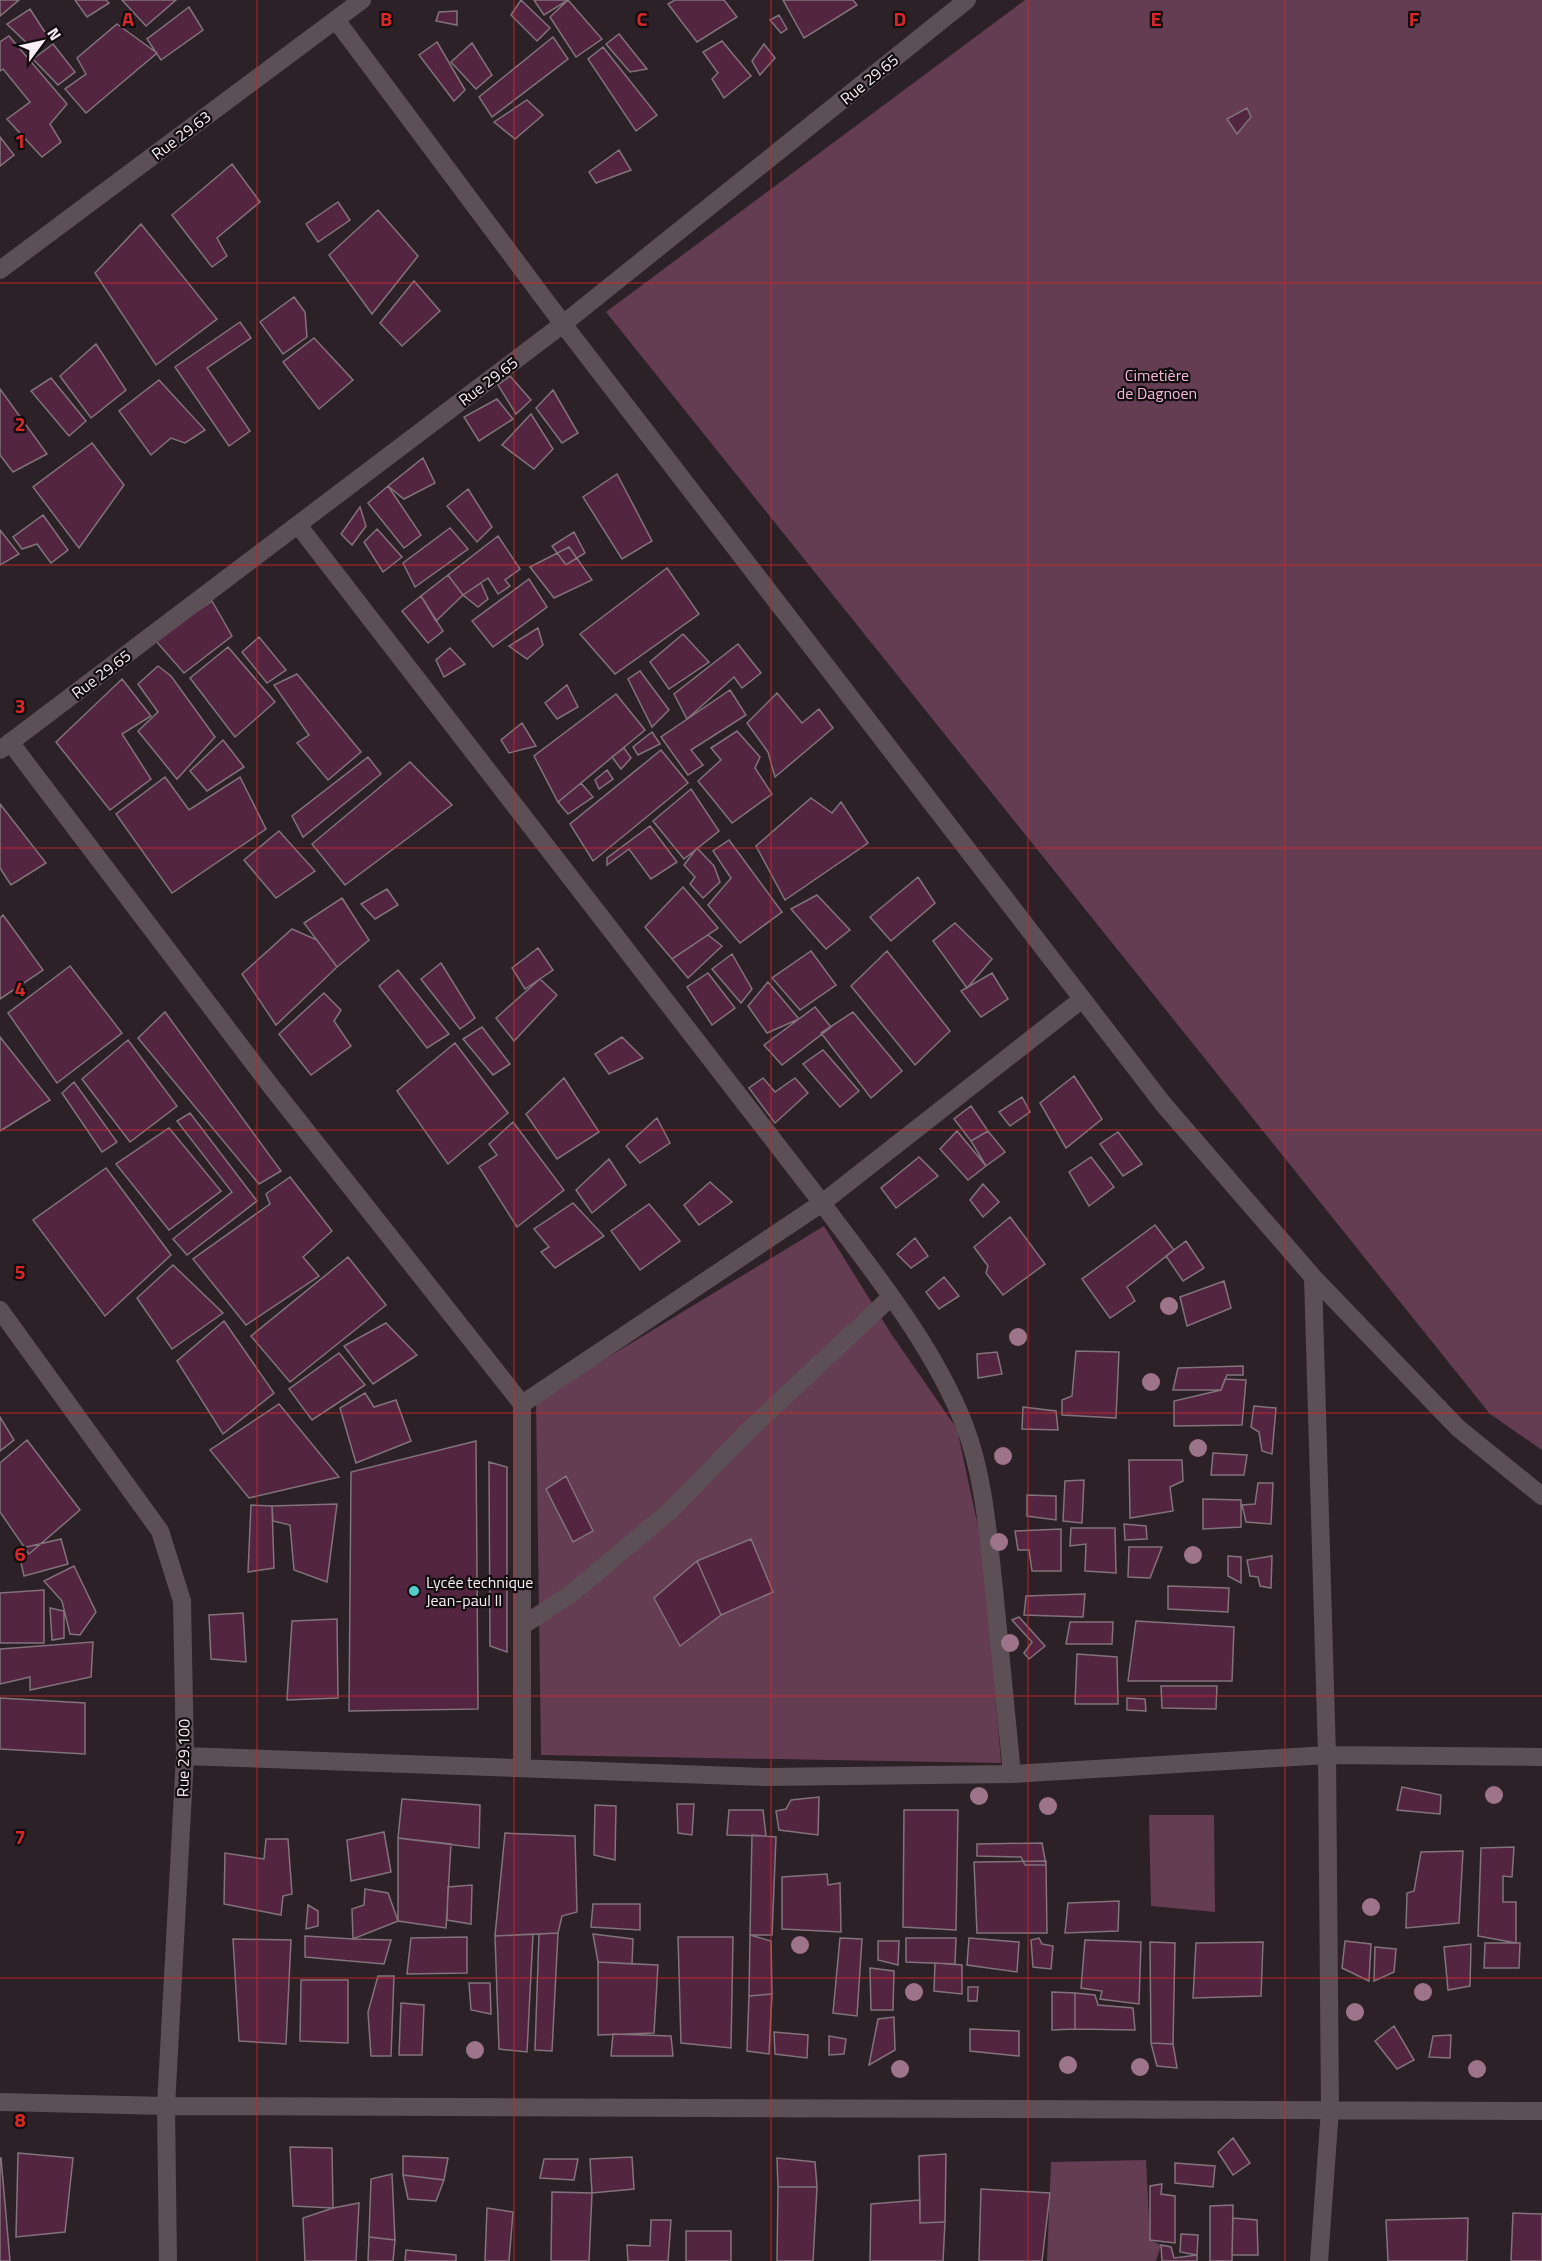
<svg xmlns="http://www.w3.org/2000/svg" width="1542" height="2261" font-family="'Titillium Web',sans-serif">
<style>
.green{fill:#643d53}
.building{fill:#532541;stroke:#82737b;stroke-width:1.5}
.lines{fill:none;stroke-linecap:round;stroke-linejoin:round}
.lane{stroke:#5d4f56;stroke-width:18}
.street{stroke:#5d4f56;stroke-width:18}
.tree{fill:#9d748a}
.grid{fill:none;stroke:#d62828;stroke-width:1.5;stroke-opacity:0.55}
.poi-dot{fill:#52cdcd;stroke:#120d0f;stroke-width:2}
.labels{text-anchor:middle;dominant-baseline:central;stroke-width:4.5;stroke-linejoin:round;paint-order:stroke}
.street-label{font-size:16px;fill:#f7eff3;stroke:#120d0f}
.park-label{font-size:16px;fill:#f8b8db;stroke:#120d0f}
.poi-label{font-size:16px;fill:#f7eff3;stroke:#120d0f;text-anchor:start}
.grid-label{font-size:20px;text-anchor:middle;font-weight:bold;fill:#d62828;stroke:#120d0f;stroke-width:4.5;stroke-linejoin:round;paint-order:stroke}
</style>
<rect width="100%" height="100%" fill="#2d2128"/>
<path class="green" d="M1025 0H1542V1450L1490 1414 606 312Z
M824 1226 892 1335 957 1429 985 1559 1001 1763 541 1755 536 1401Z
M1149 1815H1214L1215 1912 1151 1906Z
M1146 2160 1150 2240 1161 2245 1156 2261H1047L1051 2162Z"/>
<path class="building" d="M0 0H19L0 16Z
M75 0H106L109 3 87 17Z
M122 0H176L146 26Z
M521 0 550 28 537 41 511 15Z
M534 0H568L544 15Z
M568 0 602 39 576 57 550 17Z
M675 0H724L737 17 697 42 668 4Z
M783 0H853L857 5 804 38Z
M189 7 203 30 161 60 147 39Z
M30 9 48 37 29 45 7 24Z
M457 11V25L436 21 439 12Z
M779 15 787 29 781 33 770 20Z
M117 24 157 53 86 113 65 89 86 74 77 58Z
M619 34 647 69 630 72 606 44Z
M9 36 67 104 50 124 61 142 42 157 7 119 30 102 3 69 0 71V42Z
M553 37 568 59 492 117 479 97Z
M722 41 751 76 724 98 712 79 718 73 703 52Z
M437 42 465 90 454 101 419 55Z
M472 43 492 75 476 89 451 62Z
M53 44 75 72 58 85 33 59Z
M764 44 775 58 760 75 752 61Z
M603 47 657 115 636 131 588 59Z
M527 100 543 115 515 139 494 122Z
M1247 108 1251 117 1237 134 1227 119Z
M0 137 14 155 0 166Z
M619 150 631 170 596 183 589 172Z
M232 164 260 202 217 238 227 256 212 267 172 215Z
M338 202 350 220 318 242 306 224Z
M378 210 418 256 372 314 329 255Z
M141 224 217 319 156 365 95 273Z
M414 281 440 311 402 346 380 323Z
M294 297 305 312 307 337 283 354 260 322Z
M240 322 251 338 207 368 250 431 229 446 175 367Z
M314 338 353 380 319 409 283 362Z
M96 344 126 390 91 418 60 376Z
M510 376 531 400 516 414 498 385Z
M51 378 86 421 69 436 31 391Z
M159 380 205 430 185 443 171 438 151 455 119 411Z
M0 389 47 454 13 472 0 455Z
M553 390 578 433 562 443 536 408Z
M497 399 513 419 479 441 464 417Z
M531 414 553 449 534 469 502 445Z
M92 443 124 485 79 548 33 487Z
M423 458 435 483 404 499 388 486Z
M617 474 652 541 622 559 583 497Z
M388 486 421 535 404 548 368 503Z
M468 489 492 527 477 542 447 506Z
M360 507 366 526 352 545 341 534Z
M43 515 68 550 51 563 37 544 22 549 13 537Z
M450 528 468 549 415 587 403 563Z
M377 529 402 557 383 572 364 542Z
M0 530 19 554 0 565Z
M574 532 585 553 566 565 552 546Z
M498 536 520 569 505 580 510 586 498 594 488 578 463 595 448 575Z
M569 547 592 580 554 598 530 567Z
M667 568 699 614 615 674 580 634Z
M448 575 463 595 436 621 421 596Z
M529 579 547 607 493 647 472 621Z
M481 583 488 599 478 607 463 595Z
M421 596 443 631 428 643 402 611Z
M212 601 232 636 184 673 155 640Z
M538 628 543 645 527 659 509 646Z
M683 634 709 662 669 689 650 662Z
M259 637 286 670 267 683 242 652Z
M738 644 761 673 742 688 734 677 687 719 674 694Z
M228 647 275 702 235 737 190 678Z
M450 648 465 664 444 677 436 660Z
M158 666 171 676 215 737 177 779 138 731 158 712 138 684Z
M640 671 669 710 652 727 628 679Z
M297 674 361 752 328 780 297 743 309 735 274 685Z
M122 679 151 716 122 734 151 779 110 810 56 742Z
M567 685 578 707 557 719 545 703Z
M730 690 746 715 691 750 703 765 688 775 661 737Z
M777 693 802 723 819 709 833 728 775 777 768 752 747 723Z
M616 694 645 730 558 802 534 756Z
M522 723 536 746 509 753 501 740Z
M737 731 760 757 755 768 772 794 732 823 698 781 721 760 711 748Z
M652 732 660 744 638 755 633 747Z
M223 740 244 767 207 791 190 771Z
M624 748 631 758 621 769 612 757Z
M661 750 688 783 593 861 570 824Z
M368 757 381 774 303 837 292 816Z
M410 762 452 805 345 885 312 844Z
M607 770 613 779 599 789 595 780Z
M165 777 189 810 240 777 266 829 172 893 116 814Z
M581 783 593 797 568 814 558 802Z
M691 789 719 831 684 859 653 821Z
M811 798 832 813 841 802 868 843 785 900 756 846Z
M0 804 46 863 11 885 0 868Z
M650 826 677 862 651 879 629 849 607 865V858Z
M279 831 315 871 276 898 244 860Z
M729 840 782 912 740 943 708 905 731 878 713 851Z
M697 848 714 866 720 882 703 898 690 884 695 877 684 865Z
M918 877 935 903 891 941 870 917Z
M683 887 718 928 672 959 645 927Z
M387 889 398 905 375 919 361 904Z
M817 895 850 930 826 949 791 909Z
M342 898 369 940 337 967 304 923Z
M3 915 43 970 0 999V918Z
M955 923 992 959 967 988 933 941Z
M292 929 317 940 337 967 276 1025 242 974Z
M708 935 722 946 688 978 672 959Z
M538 948 553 970 525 989 512 968Z
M811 951 836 985 800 1010 772 978Z
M887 951 950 1031 915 1065 851 986Z
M732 954 752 989 741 1003 712 969Z
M441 963 475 1018 460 1029 421 979Z
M70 966 122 1033 57 1083 8 1013Z
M398 970 449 1034 427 1048 379 986Z
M708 973 735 1008 712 1025 687 987Z
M992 973 1008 999 981 1017 961 991Z
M540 979 557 995 514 1041 496 1018Z
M768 982 799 1019 767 1033 748 1006Z
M324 993 341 1010 334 1021 351 1046 311 1075 279 1034Z
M815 1007 831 1027 782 1065 764 1045Z
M165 1012 281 1171 259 1184 138 1038Z
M853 1012 902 1071 871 1098 821 1033Z
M482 1027 510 1064 493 1075 463 1039Z
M0 1037 50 1100 0 1131Z
M622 1037 643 1058 609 1074 595 1054Z
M128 1040 177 1106 130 1142 82 1079Z
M455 1043 508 1113 448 1164 397 1091Z
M823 1050 859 1091 840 1107 803 1064Z
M1074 1076 1102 1119 1066 1148 1040 1103Z
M564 1078 599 1132 557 1159 526 1114Z
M763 1078 775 1092 795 1078 808 1093 775 1123 749 1088Z
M74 1082 117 1142 102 1152 62 1093Z
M1022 1097 1030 1112 1010 1126 999 1112Z
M971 1106 988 1131 971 1141 954 1119Z
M190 1113 257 1201 187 1255 173 1239 232 1192 177 1121Z
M657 1118 670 1143 640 1163 626 1146Z
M513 1122 564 1190 517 1227 479 1167 497 1155 489 1144Z
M169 1128 221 1191 169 1230 116 1164Z
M957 1131 986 1166 968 1180 940 1149Z
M988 1131 1005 1152 986 1166 971 1141Z
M1118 1132 1142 1164 1123 1176 1100 1144Z
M919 1157 938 1176 896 1208 881 1188Z
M1091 1157 1114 1187 1089 1206 1069 1172Z
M609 1159 626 1185 592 1213 576 1190Z
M106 1168 171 1255 105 1316 33 1220Z
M290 1177 332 1231 303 1257 319 1276 246 1325 193 1259 270 1204 266 1194Z
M710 1182 732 1202 699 1225 684 1205Z
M983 1184 999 1202 983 1217 970 1200Z
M573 1203 604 1236 555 1268 541 1252 549 1247 534 1229Z
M649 1204 680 1241 640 1270 611 1231Z
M1010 1217 1045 1264 1003 1295 986 1273 988 1266 974 1247Z
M1155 1225 1174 1250 1127 1287 1135 1301 1110 1318 1082 1279Z
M915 1238 928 1256 911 1268 897 1254Z
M1186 1241 1204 1268 1183 1281 1166 1256Z
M348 1257 386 1305 290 1382 251 1336Z
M173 1265 223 1313 172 1349 137 1298Z
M944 1277 959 1296 939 1309 926 1292Z
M1224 1281 1231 1308 1187 1326 1180 1297Z
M224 1321 274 1393 223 1434 177 1361Z
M386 1323 417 1355 373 1384 344 1346Z
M1076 1351 1119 1352 1116 1418 1062 1415V1400L1072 1396Z
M997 1352 1002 1374 978 1378 977 1354Z
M339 1353 365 1385 312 1420 289 1389Z
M1243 1366V1375H1227L1221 1390H1173L1178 1368Z
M1225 1379 1246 1380 1242 1425 1174 1426V1401L1221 1390Z
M365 1393 374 1407 396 1400 411 1441 356 1463 340 1408Z
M279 1404 339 1477 249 1498 210 1450Z
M1254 1406 1276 1408 1272 1454 1262 1451 1259 1432 1251 1427Z
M1023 1407 1056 1411 1058 1430 1022 1429Z
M0 1417 14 1440 0 1451Z
M27 1440 80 1510 29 1554 0 1512V1463Z
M476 1441 478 1709 349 1711 351 1472Z
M1213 1453 1247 1455 1244 1475H1211Z
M1129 1460H1182L1183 1481 1170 1487 1173 1511 1130 1518Z
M489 1462 507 1467V1652L490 1646Z
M566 1476 593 1531 573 1542 546 1489Z
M1084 1480 1082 1523 1063 1521 1065 1481Z
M1258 1483H1273L1271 1524 1246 1522 1242 1505 1255 1504Z
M1027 1495 1056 1496V1520L1027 1516Z
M1203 1499 1241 1500V1527L1203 1529Z
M337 1504 327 1582 294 1570 290 1525 273 1521 272 1506Z
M251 1505 272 1506 274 1568 248 1572Z
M1124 1524 1146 1526 1147 1539 1125 1540Z
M1071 1528H1115L1116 1573 1085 1571 1086 1544 1070 1546Z
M1061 1529V1571H1032L1029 1550H1018L1015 1531Z
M61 1539 68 1564 24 1576 18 1549Z
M751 1539 773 1592 721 1615 697 1561Z
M1129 1547H1162L1150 1578 1128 1577Z
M1228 1556 1241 1557V1583L1228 1576Z
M1272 1556 1271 1588 1260 1586 1258 1577 1250 1576 1247 1560Z
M697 1561 721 1615 680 1646 654 1598Z
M74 1566 96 1612 80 1635 70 1634 62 1601 44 1581Z
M1168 1586 1229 1588 1228 1612 1168 1609Z
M44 1590V1643H0V1593Z
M1085 1594 1083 1617 1024 1615 1026 1596Z
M50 1608 64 1611V1638L52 1640Z
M243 1613 246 1662 211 1659 209 1615Z
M1019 1617 1045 1646 1029 1659 1024 1653 1032 1642 1012 1620Z
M337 1619 338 1698 287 1700 292 1621Z
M1136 1621 1234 1627 1232 1681H1128Z
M1070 1622H1113L1112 1644H1066Z
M93 1642 91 1677 30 1690V1677L0 1684V1649Z
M1077 1654 1117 1657 1118 1704H1075Z
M1161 1686H1217L1216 1709 1162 1708Z
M0 1698 85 1703V1754L0 1749Z
M1127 1698 1145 1699 1146 1711 1127 1710Z
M1402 1787 1441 1795 1440 1814 1397 1810Z
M819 1797 818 1835 779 1830 776 1811 786 1809 791 1800Z
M402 1799 480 1805 479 1848 398 1838Z
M677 1804H694L692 1835 678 1833Z
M595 1805 616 1806 615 1860 594 1855Z
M729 1810H763L766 1836 727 1835Z
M904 1810H958L956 1930 903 1927Z
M384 1832 391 1872 351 1881 347 1840Z
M505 1833 575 1836 577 1912 562 1916 558 1933 495 1936Z
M752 1835 776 1837 772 1935H750Z
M398 1838 451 1844 446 1928 398 1921Z
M266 1839H288L292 1894 283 1896 281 1915 224 1904 225 1853 264 1859Z
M1042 1843 1046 1865H1025L1021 1857 977 1856V1844Z
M1514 1847 1512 1877 1503 1876V1902H1516V1943L1478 1936 1481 1848Z
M1463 1851 1459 1923 1406 1928 1407 1893 1414 1891 1421 1852Z
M1046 1861 1047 1933H977L974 1862Z
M827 1874 828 1885 840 1883 841 1932 782 1929V1877Z
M472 1885 471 1924 447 1920 448 1887Z
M365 1889 388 1893 398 1921 353 1939 352 1909 364 1905Z
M1119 1901 1118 1931 1065 1933 1068 1903Z
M593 1904H640V1930L591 1927Z
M308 1905 318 1911V1926L306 1929Z
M558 1933 552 2051 535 2050 539 1934Z
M533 1934 527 2052 499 2049 495 1936Z
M593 1934 633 1939 632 1964 598 1962Z
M750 1935 771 1941 772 1994 749 1996Z
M305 1936 353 1939 391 1940 384 1964 305 1957Z
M467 1937V1973L407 1974 411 1938Z
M678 1937H733L731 2048 681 2043Z
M840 1938 862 1939 857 2016 833 2013Z
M906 1938H956L955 1964 906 1962Z
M969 1938 1019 1942 1017 1972 967 1965Z
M1039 1938 1042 1944 1053 1946 1051 1969 1033 1967 1031 1940Z
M233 1939 291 1940 286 2044 239 2041Z
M1085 1940 1141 1942 1139 2004 1100 1999 1102 1991 1081 1988Z
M878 1941H899L898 1965 878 1960Z
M1345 1941 1371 1944 1369 1981 1342 1968Z
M1150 1942 1175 1943 1173 2044 1151 2043Z
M1263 1942 1261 1996 1193 1998 1196 1943Z
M1485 1943H1520L1519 1968H1484Z
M1471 1944 1470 1986 1448 1990 1444 1947Z
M1375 1947 1396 1949 1394 1972 1374 1981Z
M598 1962 658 1965 654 2033 598 2035Z
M935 1963 962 1965V1994L934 1991Z
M870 1968 894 1971 893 2010H871Z
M378 1976H394L391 2056H371L368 2012Z
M301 1980H348V2043L300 2041Z
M469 1983H490L491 2014 471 2010Z
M968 1987H978L977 2001H968Z
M1052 1992 1075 1993V2029L1052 2030Z
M1075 1993 1095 1995 1098 2005 1133 2008 1135 2030 1075 2029Z
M772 1994 769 2054 747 2051 749 1996Z
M401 2003 424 2005 422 2055H399Z
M894 2017 895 2050 869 2065 878 2019Z
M1394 2026 1414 2060 1397 2069 1375 2041Z
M970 2029 1019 2031V2056L970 2051Z
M774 2032 808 2035 807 2058 775 2054Z
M613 2034 671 2036 673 2056H611Z
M1451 2035 1450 2058 1429 2057 1433 2036Z
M829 2036 846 2039 844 2054 829 2055Z
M1151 2043 1173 2044 1177 2068 1157 2066Z
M1233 2138 1250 2163 1233 2175 1218 2152Z
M290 2147 332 2148 333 2208 293 2206Z
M18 2153 73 2158 65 2232 16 2237Z
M946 2154 945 2222 920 2223 919 2156Z
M403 2156 448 2158 444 2180 403 2175Z
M632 2157 634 2189 592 2193 590 2159Z
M0 2158H1L10 2261H0Z
M777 2158 815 2162 817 2187H778Z
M544 2159H578L574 2180 540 2178Z
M1175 2163 1215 2166 1213 2187 1175 2183Z
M392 2174 395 2240 369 2237 371 2179Z
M403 2175 444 2180 436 2201 408 2199Z
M1162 2184 1161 2194 1175 2196V2243L1150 2240V2186Z
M778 2187H817L813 2261H777Z
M981 2189 1050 2193 1042 2261H979Z
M552 2192 592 2193 589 2261H551Z
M920 2200V2223L945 2222 943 2261H870L871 2204Z
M359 2203 356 2261H305L303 2218 333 2208Z
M1233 2205 1232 2261H1210V2206Z
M487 2208 513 2212 509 2261H485Z
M1513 2213 1542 2214V2261H1511Z
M1233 2218 1257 2220 1258 2255H1232Z
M1468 2218 1467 2261H1388L1386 2220Z
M651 2220H671L668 2261H628L627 2245 650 2246Z
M686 2231H731V2261H686Z
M1181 2234 1198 2235 1197 2255 1180 2252Z
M369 2237 395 2240 393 2261H368Z
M1161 2245 1171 2247 1174 2258 1197 2255V2261H1162Z
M406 2250 456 2255V2261H405Z"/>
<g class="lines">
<path class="lane" d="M522 1626 572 1593 671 1510 749 1430 891 1297"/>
<path class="street" d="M336 20 563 324 1164 1105 1313 1277 1458 1428 1542 1496
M0 270 362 0
M298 525 822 1203C873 1272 932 1343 964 1424 984 1475 988 1535 994 1589 1000 1651 1006 1713 1012 1774
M10 742 270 1085 522 1404V1768
M0 750 563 324 967 0
M1313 1277 1327 1755 1330 2109 1319 2261
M0 1310 160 1531 182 1601 185 1756 166 2106 168 2261
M522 1404 822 1203 1081 1000
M185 1756 765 1777 1012 1774 1327 1755 1542 1757
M0 2102 166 2106 1542 2111"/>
</g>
<g class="tree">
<circle cx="1169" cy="1306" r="9"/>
<circle cx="1018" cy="1337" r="9"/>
<circle cx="1151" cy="1382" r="9"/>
<circle cx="1198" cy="1448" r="9"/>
<circle cx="1003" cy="1456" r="9"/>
<circle cx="999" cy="1542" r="9"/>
<circle cx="1193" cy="1555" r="9"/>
<circle cx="1010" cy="1643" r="9"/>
<circle cx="1494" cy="1795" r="9"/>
<circle cx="979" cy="1796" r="9"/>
<circle cx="1048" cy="1806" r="9"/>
<circle cx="1371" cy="1907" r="9"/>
<circle cx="800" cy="1945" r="9"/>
<circle cx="914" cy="1992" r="9"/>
<circle cx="1423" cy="1992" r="9"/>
<circle cx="1355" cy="2012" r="9"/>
<circle cx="475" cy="2050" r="9"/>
<circle cx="1068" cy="2065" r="9"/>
<circle cx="1140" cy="2067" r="9"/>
<circle cx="900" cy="2069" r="9"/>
<circle cx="1477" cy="2069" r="9"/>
</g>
<path class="grid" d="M257 0V2261M514 0V2261M771 0V2261M1028 0V2261M1285 0V2261M0 283H1542M0 565H1542M0 848H1542M0 1130H1542M0 1413H1542M0 1696H1542M0 1978H1542"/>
<circle class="poi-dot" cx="414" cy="1591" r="6"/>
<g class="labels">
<g class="street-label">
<text transform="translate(869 79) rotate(-39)">Rue 29.65</text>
<text transform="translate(181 135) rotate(-37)">Rue 29.63</text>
<text transform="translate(488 381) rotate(-37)">Rue 29.65</text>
<text transform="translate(101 674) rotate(-37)">Rue 29.65</text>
<text transform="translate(183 1758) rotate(-89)">Rue 29.100</text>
</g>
<g class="park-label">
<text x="1157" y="375">Cimetière<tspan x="1157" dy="18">de Dagnoen</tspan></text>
</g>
<g class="poi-label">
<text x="426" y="1582">Lycée technique<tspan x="426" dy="18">Jean-paul II</tspan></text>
</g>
</g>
<g class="grid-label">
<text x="128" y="26">A</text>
<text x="386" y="26">B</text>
<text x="642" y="26">C</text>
<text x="900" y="26">D</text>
<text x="1156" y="26">E</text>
<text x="1414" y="26">F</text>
<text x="20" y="148">1</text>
<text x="20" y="431">2</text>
<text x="20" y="713">3</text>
<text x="20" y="996">4</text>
<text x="20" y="1279">5</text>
<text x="20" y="1561">6</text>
<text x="20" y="1844">7</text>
<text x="20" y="2127">8</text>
</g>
<g transform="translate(42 42) rotate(57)" stroke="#120d0f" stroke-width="4.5" paint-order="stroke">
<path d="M0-4.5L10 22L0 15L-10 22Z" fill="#f7eff3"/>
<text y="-9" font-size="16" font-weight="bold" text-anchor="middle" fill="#f7eff3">N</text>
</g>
</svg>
